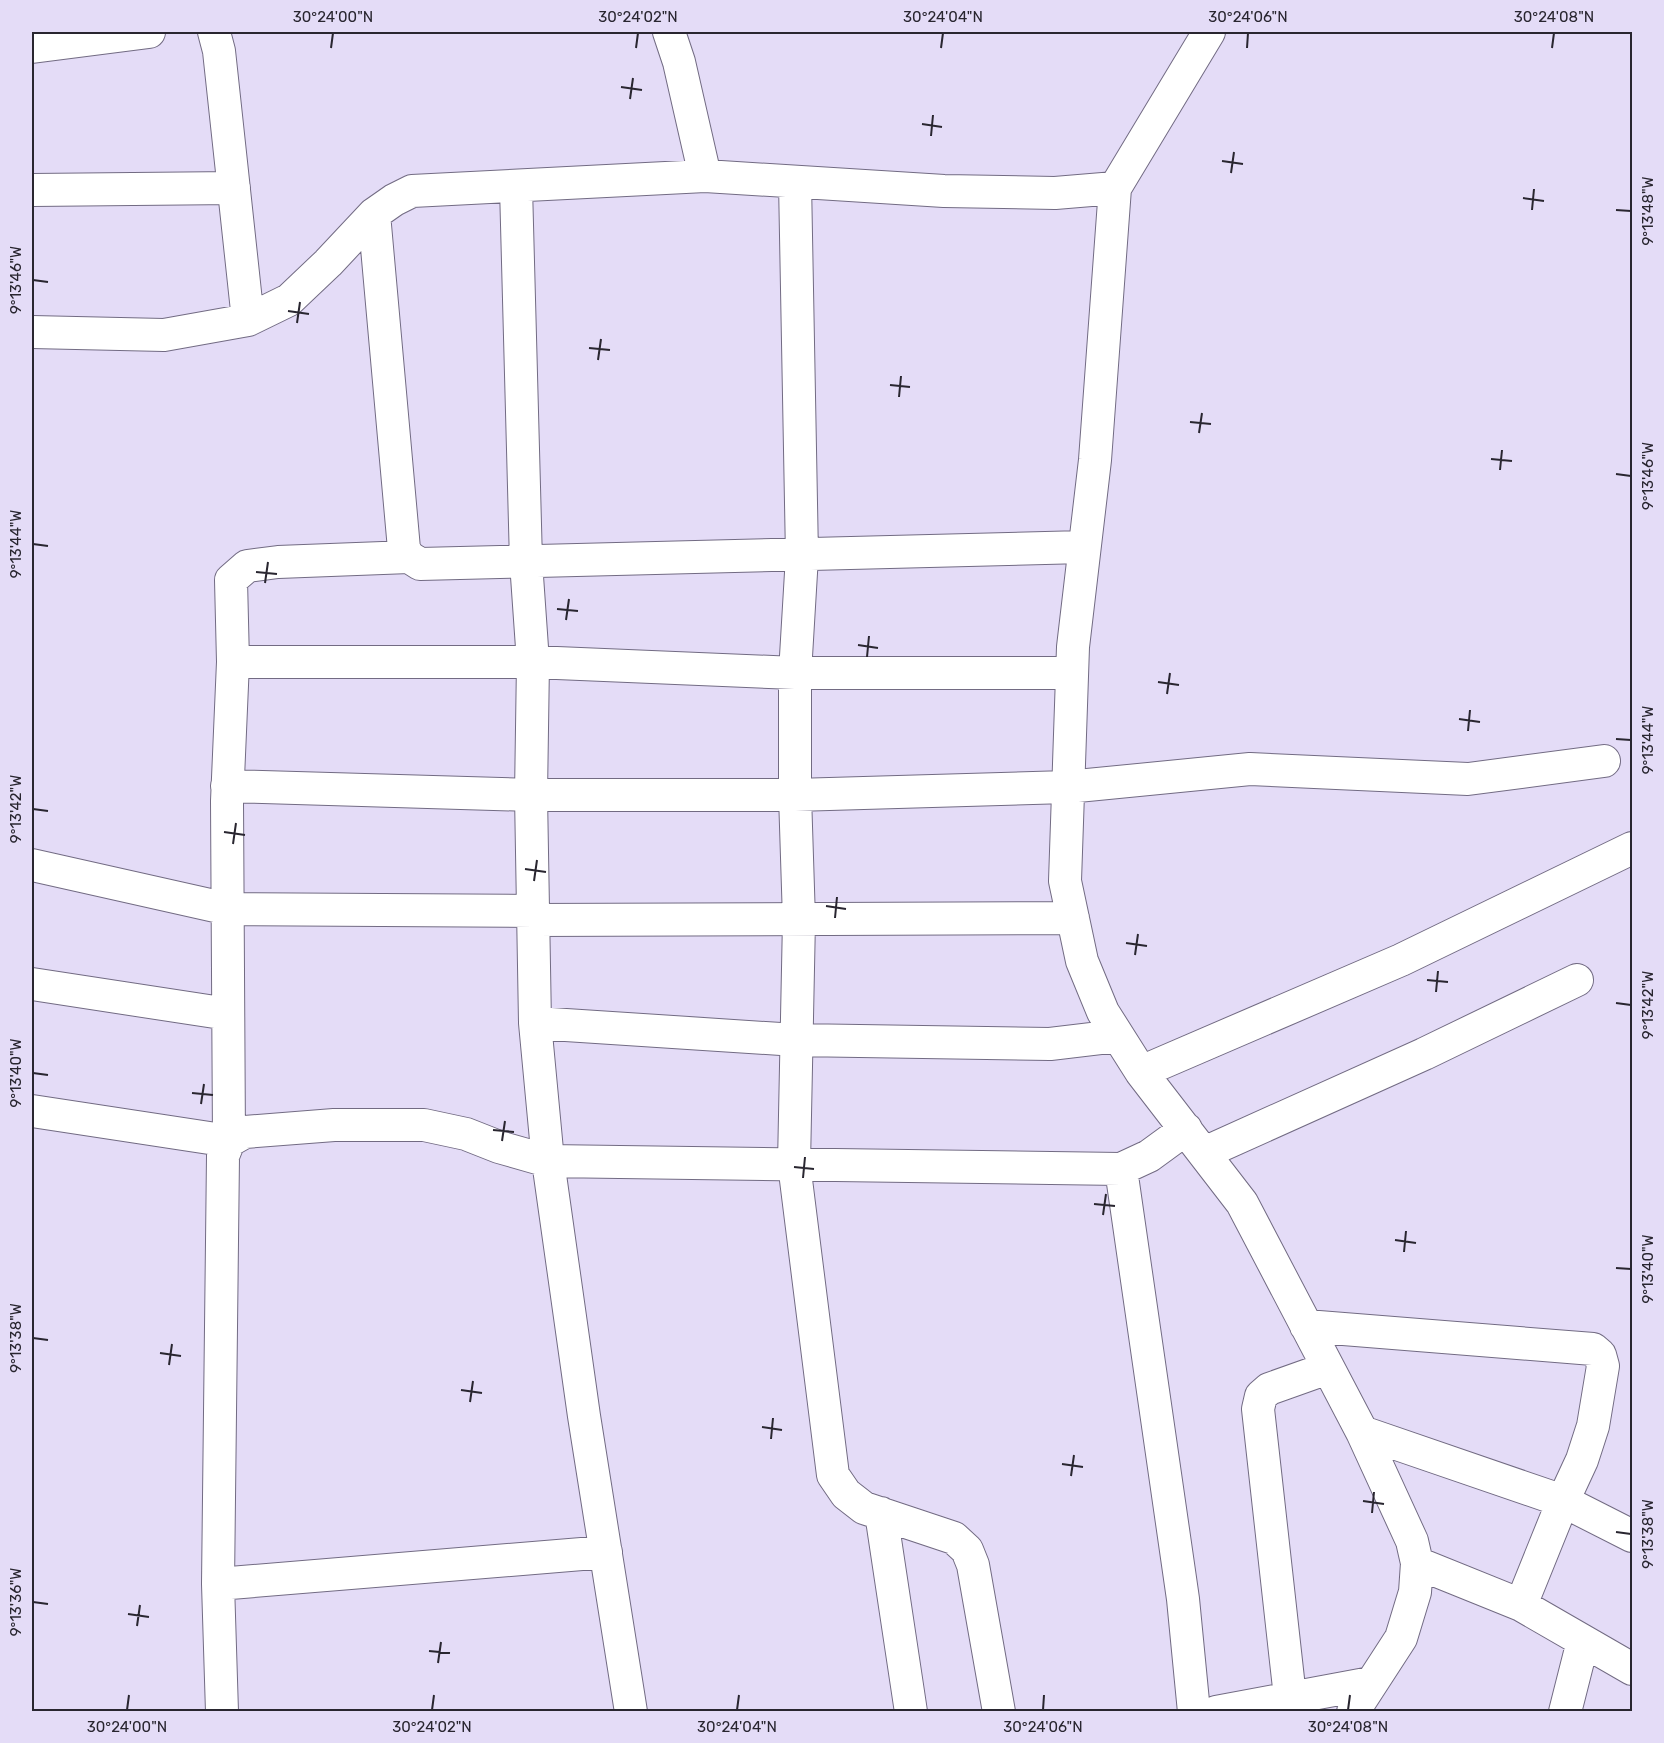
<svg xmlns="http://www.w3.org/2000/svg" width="1664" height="1743" font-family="Rubik,sans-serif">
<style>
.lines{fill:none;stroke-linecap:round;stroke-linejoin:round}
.street-casing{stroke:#726b83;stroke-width:34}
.street{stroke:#fff;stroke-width:32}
.ticks{fill:none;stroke:#292630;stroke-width:2}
.neatline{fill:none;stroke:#292630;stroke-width:2}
.ticks-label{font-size:15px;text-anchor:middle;fill:#292630}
</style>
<rect width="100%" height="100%" fill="#e4dcf7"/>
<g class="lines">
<g class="street-casing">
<path id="street" d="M214 32 219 51 248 320
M669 32 679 62 705 176
M1209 32 1115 188 1095 460 1073 647 1065 881 1082 961 1103 1012 1141 1072 1242 1203 1362 1432 1412 1541 1417 1563 1415 1592 1401 1638 1353 1712
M32 47 149 32
M795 182 802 556 795 673V795L799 920 794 1164 833 1475 846 1494 864 1508 954 1538 967 1550 973 1565 999 1712
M516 187 526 562 533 662 531 795 535 1023 548 1161 584 1416 631 1712
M32 190 234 188
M374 214 404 549 409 557 420 564 1084 547
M32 332 164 335 248 320 289 300 328 263 374 214 394 200 412 191 705 176 944 191 1055 193 1115 188
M233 662H533L795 673H1072
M227 786 531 795H795L1067 787 1250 769 1468 779 1604 761
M32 865 228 909 533 911
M533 920 1073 918
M32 984 228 1014
M535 1023 796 1040 1050 1044 1117 1036
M1141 1072 1401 960 1632 848
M32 1111 229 1141 227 801 233 662 231 580 247 566 278 562 409 557
M1204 1153 1424 1054 1577 980
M1121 1169 1183 1599 1194 1712
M1306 1326 1593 1349 1600 1355 1603 1366 1593 1426 1582 1460 1563 1501 1521 1605
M1362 1432 1563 1501 1632 1536
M881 1513 911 1712
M1417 1563 1521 1605 1632 1669
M218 1584 606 1552
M1290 1697 1258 1409 1261 1396 1269 1389 1328 1368
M222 1712 218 1584 223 1156 229 1141 245 1132 334 1125H424L466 1134 499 1147 548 1161 1121 1169 1149 1156 1186 1129
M1216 1712 1371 1683
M1565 1712 1583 1641"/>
</g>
<use href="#street" class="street"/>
</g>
<path class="ticks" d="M331 48 333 33M636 48 638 33M941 48 943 33M1247 48 1248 33M1552 48 1554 33M621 87 642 90M630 99 633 78M922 124 942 127M931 136 933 115M1222 161 1243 164M1231 173 1234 152M1523 198 1544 201M1532 210 1534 189M1616 210 1631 211M33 280 48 282M288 311 309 314M297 323 300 302M589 348 610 350M598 360 601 339M890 385 910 387M899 397 901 376M1190 422 1211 424M1199 433 1202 413M1491 459 1512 461M1500 470 1502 450M1616 474 1631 476M33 544 48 546M256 572 277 574M265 583 268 562M557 609 578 611M566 620 569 599M858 645 878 648M867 657 869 636M1158 682 1179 685M1167 694 1170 673M1459 719 1480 722M1468 731 1470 710M1616 739 1631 740M33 809 48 811M224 832 245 835M233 844 236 823M525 869 546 872M534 881 537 860M826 906 846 909M835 918 837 897M1126 943 1147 946M1135 955 1138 934M1427 980 1448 982M1436 992 1438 971M1616 1003 1631 1005M33 1073 48 1075M192 1093 213 1095M201 1104 204 1084M493 1130 514 1132M502 1141 505 1121M794 1167 814 1169M803 1178 805 1157M1094 1204 1115 1206M1103 1215 1106 1194M1395 1240 1416 1243M1404 1252 1406 1231M1616 1268 1631 1269M33 1338 48 1340M160 1353 181 1356M169 1365 172 1344M461 1390 482 1393M470 1402 473 1381M762 1427 782 1430M771 1439 773 1418M1062 1464 1083 1467M1071 1476 1074 1455M1363 1501 1384 1504M1372 1513 1374 1492M1616 1532 1631 1534M33 1602 48 1604M128 1614 149 1617M137 1626 140 1605M429 1651 450 1653M438 1663 441 1642M127 1710 129 1695M432 1710 434 1695M737 1710 739 1695M1043 1710 1044 1695M1348 1710 1350 1695"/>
<rect width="1664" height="1743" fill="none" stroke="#e4dcf7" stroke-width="66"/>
<rect x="33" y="33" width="1598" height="1677" class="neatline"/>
<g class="ticks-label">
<text x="333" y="22">30°24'00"N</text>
<text x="638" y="22">30°24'02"N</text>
<text x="943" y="22">30°24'04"N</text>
<text x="1248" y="22">30°24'06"N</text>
<text x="1554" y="22">30°24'08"N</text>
<text transform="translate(1648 211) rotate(-90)" y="5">9°13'48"W</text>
<text transform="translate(16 280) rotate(-90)" y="5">9°13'46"W</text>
<text transform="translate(1648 476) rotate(-90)" y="5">9°13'46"W</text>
<text transform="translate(16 544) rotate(-90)" y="5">9°13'44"W</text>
<text transform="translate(1648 740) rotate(-90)" y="5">9°13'44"W</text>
<text transform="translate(16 809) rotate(-90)" y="5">9°13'42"W</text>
<text transform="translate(1648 1005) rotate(-90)" y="5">9°13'42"W</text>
<text transform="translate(16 1073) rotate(-90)" y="5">9°13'40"W</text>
<text transform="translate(1648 1269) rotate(-90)" y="5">9°13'40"W</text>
<text transform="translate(16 1338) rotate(-90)" y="5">9°13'38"W</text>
<text transform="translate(1648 1534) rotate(-90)" y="5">9°13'38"W</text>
<text transform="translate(16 1602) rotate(-90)" y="5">9°13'36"W</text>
<text x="127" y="1732">30°24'00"N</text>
<text x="432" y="1732">30°24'02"N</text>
<text x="737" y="1732">30°24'04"N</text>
<text x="1043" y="1732">30°24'06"N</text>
<text x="1348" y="1732">30°24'08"N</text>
</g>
</svg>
